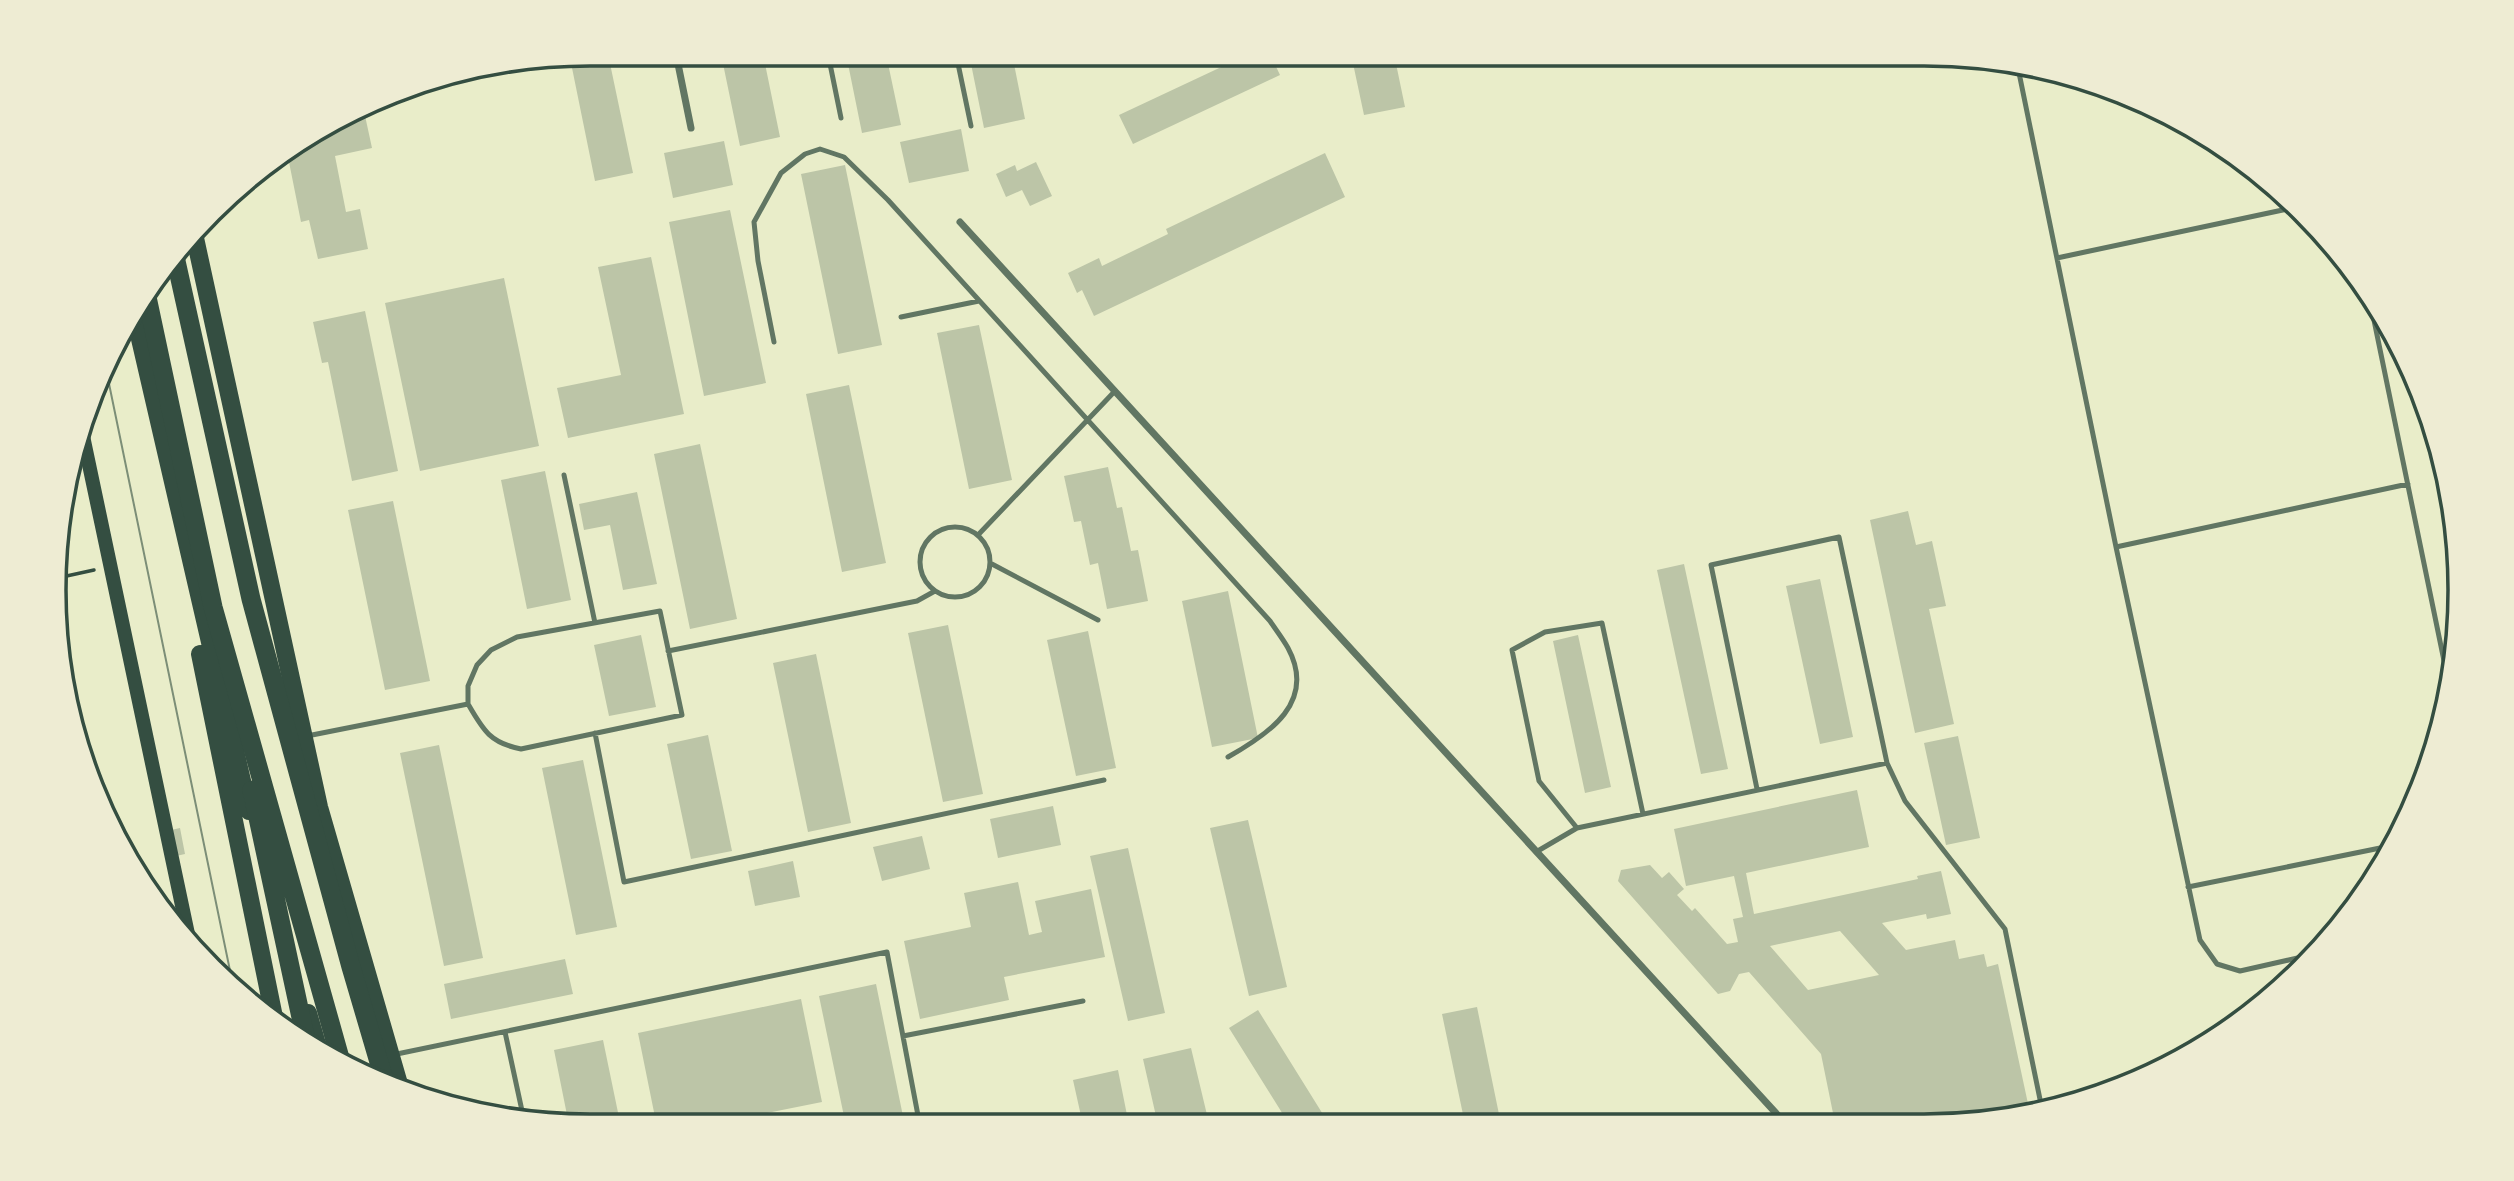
<svg xmlns="http://www.w3.org/2000/svg" width="2514" height="1181" font-family="Lora,serif">
<style>
.building{fill:#bcc5a7;fill-rule:evenodd}
.lines{fill:none;stroke-linecap:round;stroke-linejoin:round}
.path{stroke:#344e41;stroke-width:3.5}
.service{stroke:#617663;stroke-width:5}
.minor{stroke:#617663;stroke-width:7}
.secondary{stroke:#344e41;stroke-width:14}
.primary{stroke:#344e41;stroke-width:18}
.trunk{stroke:#344e41;stroke-width:19}
.tram{stroke:#7c8e77;stroke-width:2}
.rim{fill:none;stroke:#344e41;stroke-width:3.5}
</style>
<rect width="100%" height="100%" fill="#e9edc9"/>
<path class="building" d="M590 54H608L633 173 595 181 570 58Z
M721 54H763L780 137 740 146Z
M846 54H886L901 125 862 133Z
M969 54H1012L1025 119 984 128Z
M1094 54H1134L1135 58 1096 66Z
M1249 54H1270L1280 75 1133 144 1119 115Z
M1351 54H1394L1405 107 1364 115Z
M364 111 372 148 335 156 346 212 360 209 368 249 318 259 309 220 301 222 287 152 323 126 349 114Z
M961 129 969 171 909 183 900 142Z
M724 141 733 185 673 198 664 153Z
M1325 153 1345 197 1094 316 1082 290 1077 293 1068 273 1099 258 1102 266 1168 234 1166 229Z
M1036 162 1052 196 1030 206 1022 190 1006 197 996 174 1015 165 1017 171Z
M845 165 882 345 838 354 801 174Z
M730 210 766 383 704 396 669 222Z
M651 257 684 414 568 438 557 388 621 375 598 267Z
M504 278 539 446 420 471 385 303Z
M365 311 398 471 352 481 328 362 322 363 313 322Z
M979 325 1012 480 969 489 937 333Z
M849 385 886 563 842 572 806 394Z
M700 444 737 619 690 629 654 454Z
M1108 467 1117 508 1122 507 1131 551 1138 550 1148 601 1107 609 1098 563 1090 565 1081 521 1074 522 1064 476Z
M545 471 571 600 527 609 501 480Z
M637 492 657 584 623 590 610 525 584 530 579 504Z
M393 501 430 681 385 690 348 510Z
M1908 511 1916 545 1932 541 1946 606 1929 609 1954 724 1915 733 1870 520Z
M1684 564 1728 769 1701 774 1657 570Z
M1820 579 1853 737 1820 744 1786 586Z
M1228 591 1258 738 1212 747 1182 601Z
M948 625 983 794 943 802 908 633Z
M1088 631 1116 768 1076 776 1047 640Z
M641 635 656 707 609 716 594 645Z
M1578 635 1611 787 1585 793 1553 641Z
M816 654 851 823 808 832 773 663Z
M708 735 732 851 691 859 667 744Z
M1958 736 1980 838 1946 845 1924 743Z
M439 745 483 958 444 966 400 753Z
M583 760 617 927 576 935 542 768Z
M1857 790 1869 847 1746 873 1754 914 1918 879 1917 876 1941 871 1951 914 1927 919 1926 914 1882 923 1906 950 1955 940 1959 959 1984 954 1987 967 1998 964 2030 1113 1994 1122 1853 1123 1852 1114 1834 1118 1821 1054 1749 972 1739 974 1730 991 1718 994 1618 881 1621 870 1650 865 1662 878 1669 872 1684 889 1677 895 1692 911 1695 908 1727 944 1738 942 1733 919 1743 917 1734 876 1686 886 1674 829ZM1840 931 1879 975 1808 990 1770 946Z
M1053 806 1061 845 998 858 990 819Z
M1248 820 1287 987 1249 996 1210 828Z
M180 828 185 854 176 856 171 830Z
M922 836 930 869 882 881 873 847Z
M1128 848 1165 1013 1128 1021 1090 856Z
M793 861 800 897 755 906 748 871Z
M1018 882 1029 935 1042 932 1035 901 1091 889 1105 957 1004 977 1009 1000 920 1019 904 941 971 927 964 893Z
M565 959 573 994 451 1019 444 984Z
M876 984 905 1126H846L819 996Z
M801 999 822 1102 702 1126 657 1127 638 1033Z
M1477 1007 1501 1124H1465L1442 1014Z
M1258 1010 1329 1124H1289L1229 1028Z
M603 1040 621 1127 569 1125 554 1050Z
M1191 1048 1208 1119 1184 1125H1158L1143 1059Z
M1118 1070 1129 1125H1083L1073 1080Z"/>
<g class="lines">
<path class="path" d="M62 577 94 570"/>
<path class="service" d="M828 54 841 118
M956 54 971 126
M1076 54 1077 61
M1461 54V56
M2017 63 2116 547 2200 940 2217 964 2240 971 2311 955
M2057 258 2297 207
M2368 291 2450 690
M901 317 979 301
M774 342 758 261 754 222 781 173 805 154 820 149 844 157 888 200 1270 621C1276 630 1283 639 1288 648 1317 702 1269 734 1228 757
M564 475 595 623
M920 562a35 35 0 1 1 70 0a35 35 0 1 1-70 0Z
M978 535 1115 391
M2116 547 2408 484
M990 563 1098 620
M668 651 917 601 935 591
M595 733 624 882 1104 780
M307 736 468 704C483 730 490 743 521 749L682 715 660 611 517 637 491 650 477 665 468 686V704
M1757 789 1711 565 1839 537 1887 763
M1577 828 1539 781 1512 650 1545 632 1602 623 1643 814
M1536 852 1577 828 1887 763 1905 801 2005 929 2042 1109
M2188 887 2390 846
M505 1032 524 1120
M903 1036 1083 1001
M392 1055 887 952 920 1126"/>
<path class="minor" d="M676 54 691 128
M960 222 1785 1123"/>
<path class="secondary" d="M83 436 188 934"/>
<path class="primary" d="M195 238 319 807 401 1091
M134 313 249 811
M200 654 274 1017
M308 1013 317 1044"/>
<path class="trunk" d="M176 261 251 599 351 967 386 1086
M147 297 213 607 340 1058
M252 790 305 1036"/>
<path class="tram" d="M107 374 234 990"/>
</g>
<path d="M0 0H2514V1181H0ZM590 66H1924A524 524 0 0 1 2448 590V590A524 524 0 0 1 1924 1114H590A524 524 0 0 1 66 590V590A524 524 0 0 1 590 66Z" fill="#eeecd3" fill-rule="evenodd"/>
<path class="rim" d="M590 66H1924A524 524 0 0 1 2448 590V590A524 524 0 0 1 1924 1114H590A524 524 0 0 1 66 590V590A524 524 0 0 1 590 66Z"/>
</svg>
